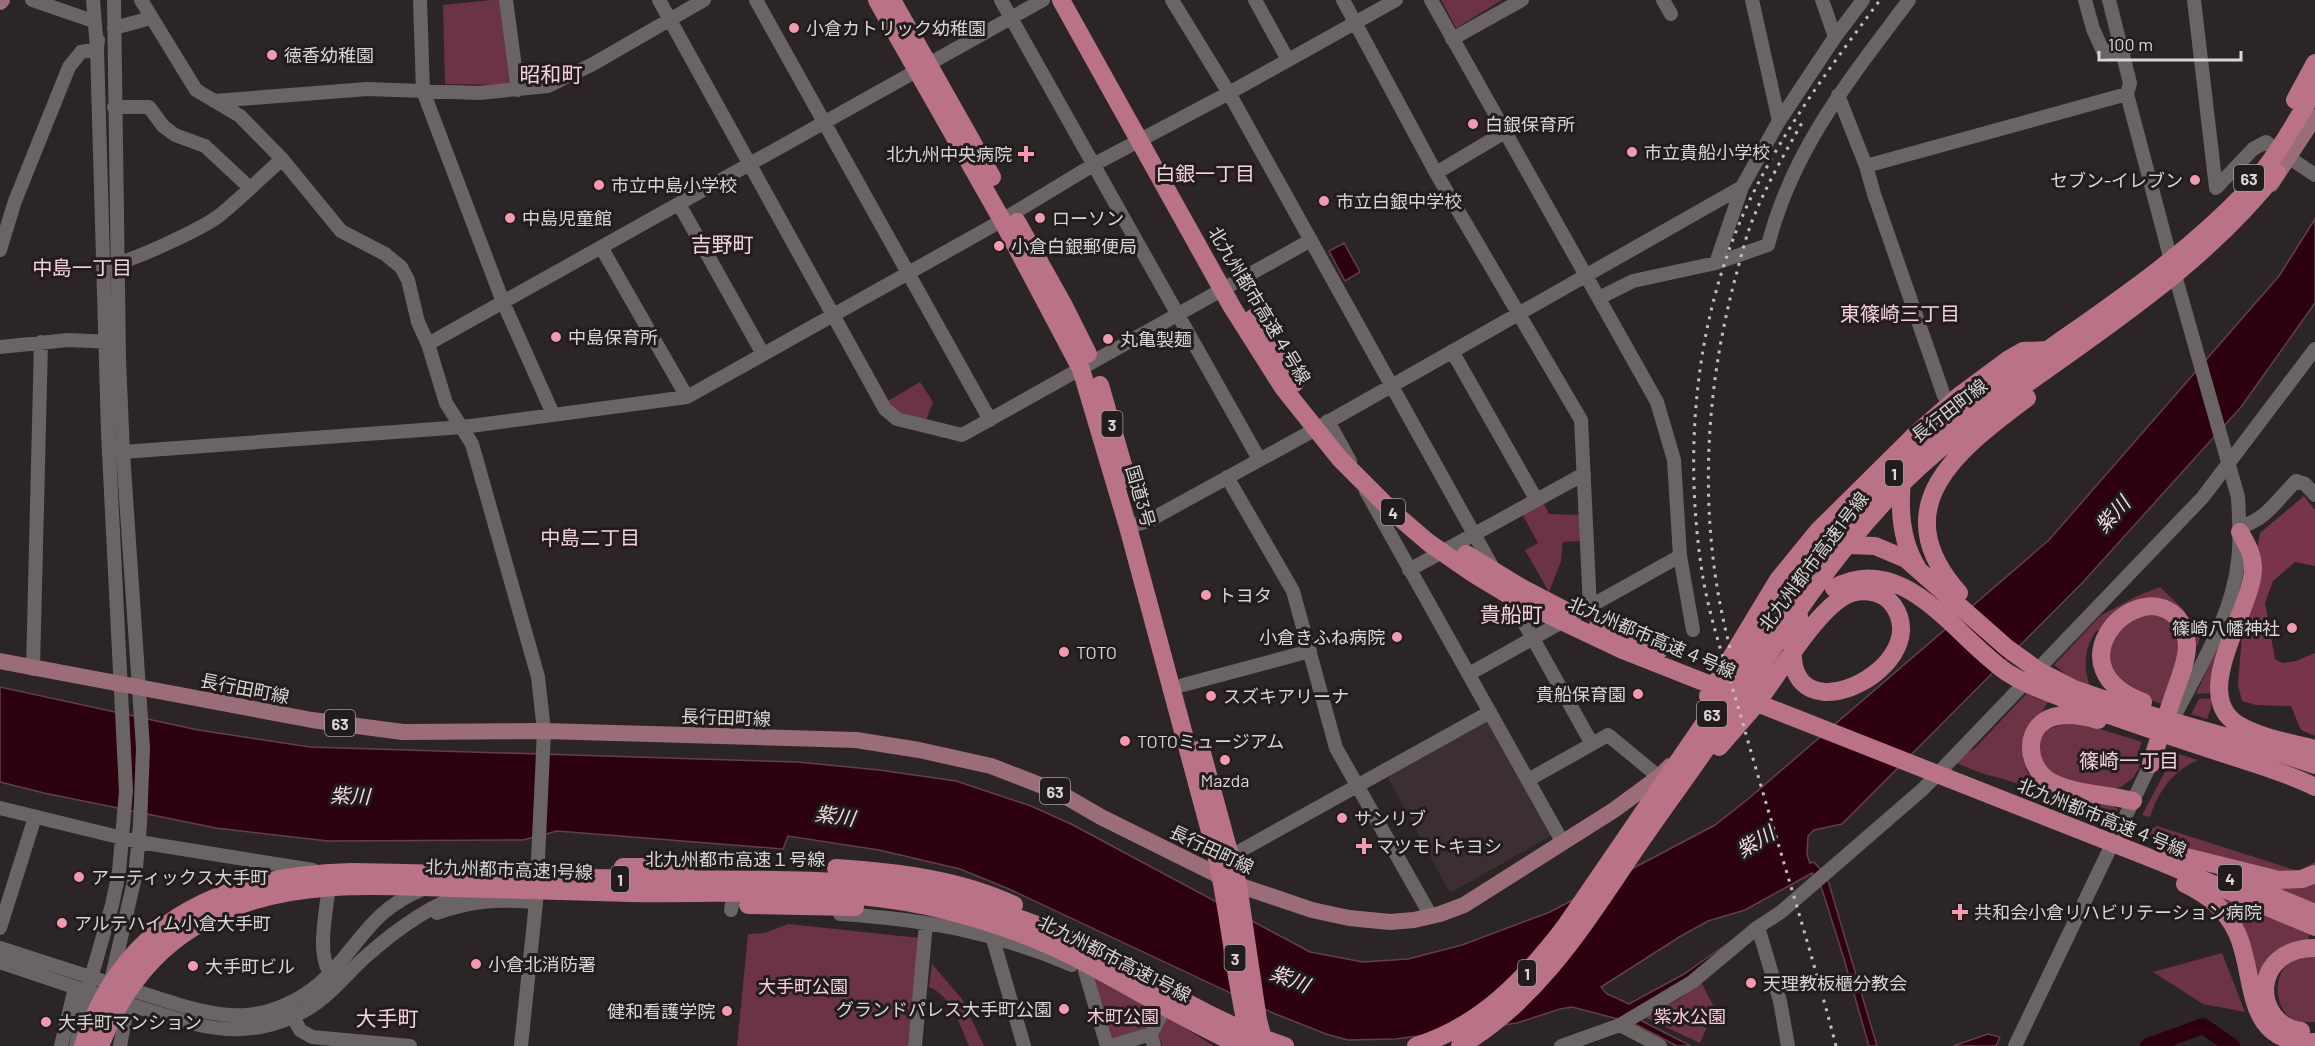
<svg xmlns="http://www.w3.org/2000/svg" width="2315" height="1046" font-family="Barlow,'Noto Sans JP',sans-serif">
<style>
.built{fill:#3c2f32}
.green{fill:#6b3343}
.forest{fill:#783448}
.water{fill:#2d0010;stroke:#61404b;stroke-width:1.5}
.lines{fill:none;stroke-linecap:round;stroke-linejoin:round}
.river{stroke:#2d0010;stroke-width:16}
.minor{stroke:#6b6465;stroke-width:14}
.major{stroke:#9a6d79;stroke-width:16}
.highway{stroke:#ba7386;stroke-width:18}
.rail{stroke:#c3bfbf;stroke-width:3;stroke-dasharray:3 6;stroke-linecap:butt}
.poi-dot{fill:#f29ab0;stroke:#221c1d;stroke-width:2}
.labels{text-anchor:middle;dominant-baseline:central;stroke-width:6;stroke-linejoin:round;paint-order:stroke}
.shield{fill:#221c1d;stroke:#a29e9e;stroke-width:1.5}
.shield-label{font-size:16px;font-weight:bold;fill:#d9d5d5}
.poi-label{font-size:18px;fill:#d9d5d5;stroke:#221c1d;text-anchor:start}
.street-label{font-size:18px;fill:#d9d5d5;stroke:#221c1d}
.park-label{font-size:18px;fill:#fbcfd9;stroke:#221c1d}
.neighbourhood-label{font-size:20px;fill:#f6d3db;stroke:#221c1d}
.water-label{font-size:20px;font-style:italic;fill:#f4dde2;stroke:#221c1d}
.quarter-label{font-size:21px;fill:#f6d3db;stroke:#221c1d}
</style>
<rect width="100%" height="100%" fill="#2c2527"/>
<path class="built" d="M1487 720 1551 836 1450 893 1387 776Z"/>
<path class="green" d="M491 0H500L511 82 507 85 445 84 443 5Z
M1441 0H1502L1456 28Z
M920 382 933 402 926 420 895 411 888 401Z
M1542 500 1549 514 1581 515V541L1563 542 1561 561 1549 592 1525 550 1538 543 1521 512Z
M2160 587 2183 609 2200 639 2197 646 2191 643 2168 606 2104 630 2096 631C2084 650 2083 665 2090 687L2069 677 2054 665 2100 616 2137 596Z
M2142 615 2164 616 2176 627 2180 657 2162 704 2132 693 2109 668C2110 633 2112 633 2142 615Z
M2232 616 2211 693 2196 694Z
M2028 692 2035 698 2048 702 2023 742V758L2027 772 2038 784 2056 795 2105 801 2118 809 2111 823 2042 797C2027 784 2006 780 1988 775 1977 772 1967 767 1956 763L1964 754 1975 748Z
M2211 698V708L2207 719 2191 714 2199 699Z
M2064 724H2084L2142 742 2139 750V768L2133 778 2121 787 2102 791 2052 777 2039 761V741L2048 729Z
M2175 753 2198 760C2171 772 2159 791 2150 817L2142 815Z
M2157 826 2298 871 2315 862V869L2297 875 2192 852 2146 836 2150 830Z
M2315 881V906L2277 889Z
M2222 896 2310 934 2307 941C2272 945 2272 958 2257 987L2220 901Z
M788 924 920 938 908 1046H737L748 934 765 933Z
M2222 953 2245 1012 2203 1004 2153 972Z
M2315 956V1022C2309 1022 2302 1023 2296 1021 2272 1011 2271 968 2296 959 2302 957 2309 957 2315 956Z
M932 964 962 999 984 1046H969C960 1026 951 995 929 987Z
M1088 973 1156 1010 1214 1046H1162L1158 1032 1108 1043Z
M1701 982 1715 1009 1700 1043 1644 1017 1679 999Z"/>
<path class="forest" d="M2304 496 2315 510V566L2295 562 2273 581 2265 603 2275 659 2282 663 2296 661 2315 653V736L2301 730 2291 706 2256 705 2242 701 2238 685 2242 635 2260 533Z"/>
<path class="water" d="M2315 219V303L2241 407 2084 581 1842 824 1814 830 1808 836 1807 855 1810 863 1814 862 1827 877 1877 1046H1869L1844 959 1820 883 1812 873 1745 910 1708 921 1681 936 1601 987 1607 994 1629 1004 1684 974 1731 941 1640 1020 1691 1046H1677L1633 1023 1572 1007 1560 1009 1517 1023 1395 1039 1348 1040 1326 1034 1273 1013 1009 889 960 869 879 850 788 836 783 849 557 831 523 840 328 841 216 828 44 793 0 782V687L198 730 310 747 798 762 879 770 956 781 1031 806 1071 824 1310 952 1363 962 1408 959 1462 945 1550 912 1715 825 1748 799 2049 540 2279 276Z
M1344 243 1360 272 1345 281 1329 251Z
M1988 1034 2000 1037 1996 1046H1953Z"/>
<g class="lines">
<path class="river" d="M2148 1046 2203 1026 2232 1046"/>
<path class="minor" d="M32 0 93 21
M141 0 196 90 240 116 282 159 341 231 385 254 401 267 408 280 418 322 428 344 446 403 472 444 538 677 544 731 536 902 521 1046
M420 0 423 91 503 302 553 414
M506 0 518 90
M659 0 885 409 897 419 962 435 1311 240
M756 0 990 420
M1001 0 1259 459
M1172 0 1229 93 1494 570
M1255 0 1288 60
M1343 0 1436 173 1581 420 1590 607
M1431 0 1657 402 1674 460 1680 556 1693 630
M1663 0 1671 14
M1822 0 1835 37
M2085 0 2093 29 2103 51 2123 53 2128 45
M2109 0 2130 83 2127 94 2173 268 2238 497C2239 518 2241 539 2238 561 2232 618 2197 671 2172 721
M2194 0 2216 188
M114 28 151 18
M1452 39 1522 0
M1838 95 1866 166 2127 94
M214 101 367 89 479 93 548 86 593 64 704 0
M114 107H149L163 126 175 135 205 146 250 188
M1779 121 1835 37 1863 0
M1866 166 1874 194 1944 396
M1436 173 1505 132
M2216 188 2253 149 2266 142 2315 175
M679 204 763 354
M601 247 687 397
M0 250 15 201 69 67 81 52 97 49 98 40
M1716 263 1742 187
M110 264C128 264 205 227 220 215 241 198 261 178 282 159
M1599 298 1633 281 1716 263 1768 245C1793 148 1850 79 1909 0
M428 344 1043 0
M0 347 68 340 113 342
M1452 351 1536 499
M1328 421 1350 461
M109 453 463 427 687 397 994 225 1093 165 1229 93 1396 0
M1227 477 1293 591 1336 748 1431 916
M1366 491 1563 843
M1128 527 1148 521 1305 435 1742 187 1779 121 1752 0
M2240 527C2267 519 2277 500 2296 481L2305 484 2315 495
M1409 570 1584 474
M1508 594 1592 744
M33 669 41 342
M1469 674 1680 556
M1183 685 1310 651
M1528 780 1608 735 1659 777
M0 808 139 842 313 870
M1231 856 1490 712
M328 881 329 885C327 908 316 954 330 972
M731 910 735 886
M437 913C473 900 499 899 536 902
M840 914C923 919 995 932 1072 965
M1758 927 1780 1001 1788 1046
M0 928 35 817
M990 929 1024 1046
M0 948C49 964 98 980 148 995 180 1005 212 1017 246 1015 273 1013 300 1000 320 983 360 947 367 912 423 889
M1091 957 1085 971 1107 1046
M0 962C49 979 98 995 147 1010 177 1019 209 1031 241 1029 274 1028 307 1014 331 991 342 981 352 969 363 959 394 931 430 904 470 892
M111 981 135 877 140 825 143 748 123 453 119 359 114 0
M289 1009 300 1030 312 1037 410 1046
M1620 1025 1660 1046
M1151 1034 1169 999
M61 1046 75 988
M76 1046 87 992 112 905 119 872 126 791 108 433 97 49 93 0
M120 1046 128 1004
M915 1046 926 923
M1111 1046 1151 1034 1154 1046
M1561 1046 1620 1025 1692 982 1758 927 1781 912 1923 789 2203 497 2315 349
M2015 1046 2155 755"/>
<path class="major" d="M0 2 2 0
M2271 184 2315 117
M0 661 312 720 403 732 544 731 856 740 919 750 991 766 1058 792 1101 817 1238 885 1312 910 1349 918 1390 922 1414 920 1440 914 1464 905 1614 810 1659 777 1670 766"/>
<path class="highway" d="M877 0 1002 220 1081 369 1128 527 1215 850C1230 913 1234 979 1250 1041
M892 0 992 177
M1061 0 1232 307 1284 389 1340 459 1394 513 1429 543 1474 574 1517 600 1625 651 2163 863 2315 927
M2295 100 2315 63
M1017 222 1064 306 1088 354
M1253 318 1295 383
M1100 385 1127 479
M1902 481C1899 510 1901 541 1917 567
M2240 532C2246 543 2252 552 2253 566 2255 607 2188 692 2237 724 2260 738 2289 742 2315 749
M1840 547 1851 545 1875 546 1906 559 2007 648 2039 671 2074 689 2153 716 2258 746 2315 765
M1466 554 1522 588 1570 613
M1834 588C1904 549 1957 639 2008 673 2030 687 2055 695 2079 704 2130 723 2182 740 2234 757 2261 766 2289 774 2315 787
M1959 593C1882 506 1959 449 2027 398
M1598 626 1658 652
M1708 696 1778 580 1818 531 1916 434 1959 396 2009 359 2023 351 2048 350
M2143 702C2054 669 2128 582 2172 613 2182 620 2186 633 2187 645 2187 662 2179 679 2174 694 2166 718 2158 741 2151 764
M2098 720C2084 716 2067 713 2053 717 2023 727 2026 765 2048 780 2070 794 2107 794 2133 801
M1719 747C1730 734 1741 722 1752 709 1775 681 1819 603 1852 593 1866 589 1884 592 1893 605 1941 672 1757 756 1799 616
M1201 749 1238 885 1258 1020 1265 1046
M2166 852 2279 880 2302 879 2315 874
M623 867H686
M836 868C896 872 959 879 1014 905
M2233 879 2315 913
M2185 884C2208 895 2226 909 2237 933 2257 975 2241 1046 2315 1042
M748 905 855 907
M2301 1031C2252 1024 2250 948 2315 948
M83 1046C123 919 227 875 351 872 450 873 549 878 648 879 762 881 869 873 981 906 1015 916 1049 928 1081 945 1148 979 1213 1023 1285 1046
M100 1046C126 978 170 930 240 905 310 880 383 886 456 888 514 890 572 891 631 893 737 895 844 884 948 911 992 922 1035 937 1076 958 1131 987 1185 1020 1241 1046
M1416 1046C1480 1026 1524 980 1564 928L1786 604C1829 546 1874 488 1929 440 2029 353 2151 291 2244 194 2273 163 2294 125 2315 89
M1460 1046C1542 998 1590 915 1643 838 1669 800 1697 763 1723 724 1774 647 1823 567 1887 499 1933 449 1988 411 2042 373 2126 313 2213 254 2277 172"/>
<path class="rail" d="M1730 648C1698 526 1703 400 1735 279 1741 258 1746 234 1755 214 1768 182 1786 151 1803 121
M1836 1046C1807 934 1771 824 1740 713 1727 669 1711 624 1703 578 1683 455 1694 321 1747 206 1782 131 1831 66 1880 0"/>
</g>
<g class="poi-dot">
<circle cx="794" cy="28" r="6"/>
<circle cx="272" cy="55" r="6"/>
<circle cx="1473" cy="124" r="6"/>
<circle cx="1632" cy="152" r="6"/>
<path d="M1023 145h6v6h6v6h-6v6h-6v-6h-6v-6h6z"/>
<circle cx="2195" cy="180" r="6"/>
<circle cx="599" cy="185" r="6"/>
<circle cx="1324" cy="201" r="6"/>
<circle cx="510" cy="218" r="6"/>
<circle cx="1040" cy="218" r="6"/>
<circle cx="999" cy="246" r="6"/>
<circle cx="556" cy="337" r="6"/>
<circle cx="1108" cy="339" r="6"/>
<circle cx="1206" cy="595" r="6"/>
<circle cx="2292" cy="628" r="6"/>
<circle cx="1397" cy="637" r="6"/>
<circle cx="1064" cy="652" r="6"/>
<circle cx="1638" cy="694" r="6"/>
<circle cx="1211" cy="696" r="6"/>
<circle cx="1125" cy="741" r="6"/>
<circle cx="1225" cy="760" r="6"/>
<circle cx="1342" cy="818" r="6"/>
<path d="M1361 837h6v6h6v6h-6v6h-6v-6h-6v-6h6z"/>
<circle cx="79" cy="877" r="6"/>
<path d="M1957 903h6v6h6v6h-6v6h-6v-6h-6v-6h6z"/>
<circle cx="62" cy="923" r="6"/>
<circle cx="476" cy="964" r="6"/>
<circle cx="193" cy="966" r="6"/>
<circle cx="1751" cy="983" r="6"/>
<circle cx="1064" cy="1009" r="6"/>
<circle cx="727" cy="1011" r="6"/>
<circle cx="46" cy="1022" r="6"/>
</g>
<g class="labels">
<g class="shield">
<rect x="2234" y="165" width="30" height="26" rx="4.5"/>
<rect x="1101.5" y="411" width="21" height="26" rx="4.5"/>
<rect x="1885" y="460" width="18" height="26" rx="4.5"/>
<rect x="1381" y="499" width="24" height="26" rx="4.5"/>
<rect x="1697" y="701" width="30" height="26" rx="4.5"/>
<rect x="325" y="710" width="30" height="26" rx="4.5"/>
<rect x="1040" y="778" width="30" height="26" rx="4.5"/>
<rect x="2218" y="865" width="24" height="26" rx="4.5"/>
<rect x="611" y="866" width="18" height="26" rx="4.5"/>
<rect x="1224.5" y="945" width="21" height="26" rx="4.5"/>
<rect x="1518" y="960" width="18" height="26" rx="4.5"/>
</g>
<g class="shield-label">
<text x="2249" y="178">63</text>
<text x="1112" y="424">3</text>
<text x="1894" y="473">1</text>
<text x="1393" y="512">4</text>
<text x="1712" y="714">63</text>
<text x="340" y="723">63</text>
<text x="1055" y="791">63</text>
<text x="2230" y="878">4</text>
<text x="620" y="879">1</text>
<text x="1235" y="958">3</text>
<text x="1527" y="973">1</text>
</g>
<g class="poi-label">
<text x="806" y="28">小倉カトリック幼稚園</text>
<text x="284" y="55">徳香幼稚園</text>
<text x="1485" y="124">白銀保育所</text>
<text x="1644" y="152">市立貴船小学校</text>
<text x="1012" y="154" text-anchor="end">北九州中央病院</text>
<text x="2183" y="180" text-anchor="end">セブン-イレブン</text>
<text x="611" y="185">市立中島小学校</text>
<text x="1336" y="201">市立白銀中学校</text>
<text x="522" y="218">中島児童館</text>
<text x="1052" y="218">ローソン</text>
<text x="1011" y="246">小倉白銀郵便局</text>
<text x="568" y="337">中島保育所</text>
<text x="1120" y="339">丸亀製麺</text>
<text x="1218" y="595">トヨタ</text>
<text x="2280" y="628" text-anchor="end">篠崎八幡神社</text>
<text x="1385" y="637" text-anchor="end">小倉きふね病院</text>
<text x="1076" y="652">TOTO</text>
<text x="1626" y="694" text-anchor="end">貴船保育園</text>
<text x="1223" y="696">スズキアリーナ</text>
<text x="1137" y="741">TOTOミュージアム</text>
<text x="1225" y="780" text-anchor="middle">Mazda</text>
<text x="1354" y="818">サンリブ</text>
<text x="1376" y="846">マツモトキヨシ</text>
<text x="91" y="877">アーティックス大手町</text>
<text x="1974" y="912">共和会小倉リハビリテーション病院</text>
<text x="74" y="923">アルテハイム小倉大手町</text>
<text x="488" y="964">小倉北消防署</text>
<text x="205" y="966">大手町ビル</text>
<text x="1763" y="983">天理教板櫃分教会</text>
<text x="1052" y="1009" text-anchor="end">グランドパレス大手町公園</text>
<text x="715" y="1011" text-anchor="end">健和看護学院</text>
<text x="58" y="1022">大手町マンション</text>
</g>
<g class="street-label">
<text transform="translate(1260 305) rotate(59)">北九州都市高速４号線</text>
<text transform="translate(1949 410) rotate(-38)">長行田町線</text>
<text transform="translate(1141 496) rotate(74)">国道3号</text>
<text transform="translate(1813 561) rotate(-53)">北九州都市高速1号線</text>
<text transform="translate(1652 637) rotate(23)">北九州都市高速４号線</text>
<text transform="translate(245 688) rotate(11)">長行田町線</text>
<text transform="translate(726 717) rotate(2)">長行田町線</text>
<text transform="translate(2102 817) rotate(22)">北九州都市高速４号線</text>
<text transform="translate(1212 849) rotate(25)">長行田町線</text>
<text x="735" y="859">北九州都市高速１号線</text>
<text transform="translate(509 869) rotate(2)">北九州都市高速1号線</text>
<text transform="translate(1115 958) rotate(27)">北九州都市高速1号線</text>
</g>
<g class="park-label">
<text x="803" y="986">大手町公園</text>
<text x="1123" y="1016">木町公園</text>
<text x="1690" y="1016">紫水公園</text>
</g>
<g class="neighbourhood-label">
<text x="1205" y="173">白銀一丁目</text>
<text x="82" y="267">中島一丁目</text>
<text x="1900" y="313">東篠崎三丁目</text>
<text x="590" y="537">中島二丁目</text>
<text x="2129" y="760">篠崎一丁目</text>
</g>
<g class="water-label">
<text transform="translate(2112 514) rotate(-48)">紫川</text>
<text transform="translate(350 795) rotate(2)">紫川</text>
<text transform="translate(835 815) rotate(8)">紫川</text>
<text transform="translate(1755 841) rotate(-31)">紫川</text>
<text transform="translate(1290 978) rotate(21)">紫川</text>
</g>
<g class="quarter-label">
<text x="551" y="73">昭和町</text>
<text x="722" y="243">吉野町</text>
<text x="1511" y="613">貴船町</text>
<text x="387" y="1017">大手町</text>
</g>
</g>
<path d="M2099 51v9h142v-9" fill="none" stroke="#d9d5d5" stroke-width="3"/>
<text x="2108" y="51" font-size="18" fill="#d9d5d5" stroke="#221c1d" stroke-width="4.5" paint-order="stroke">100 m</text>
</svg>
